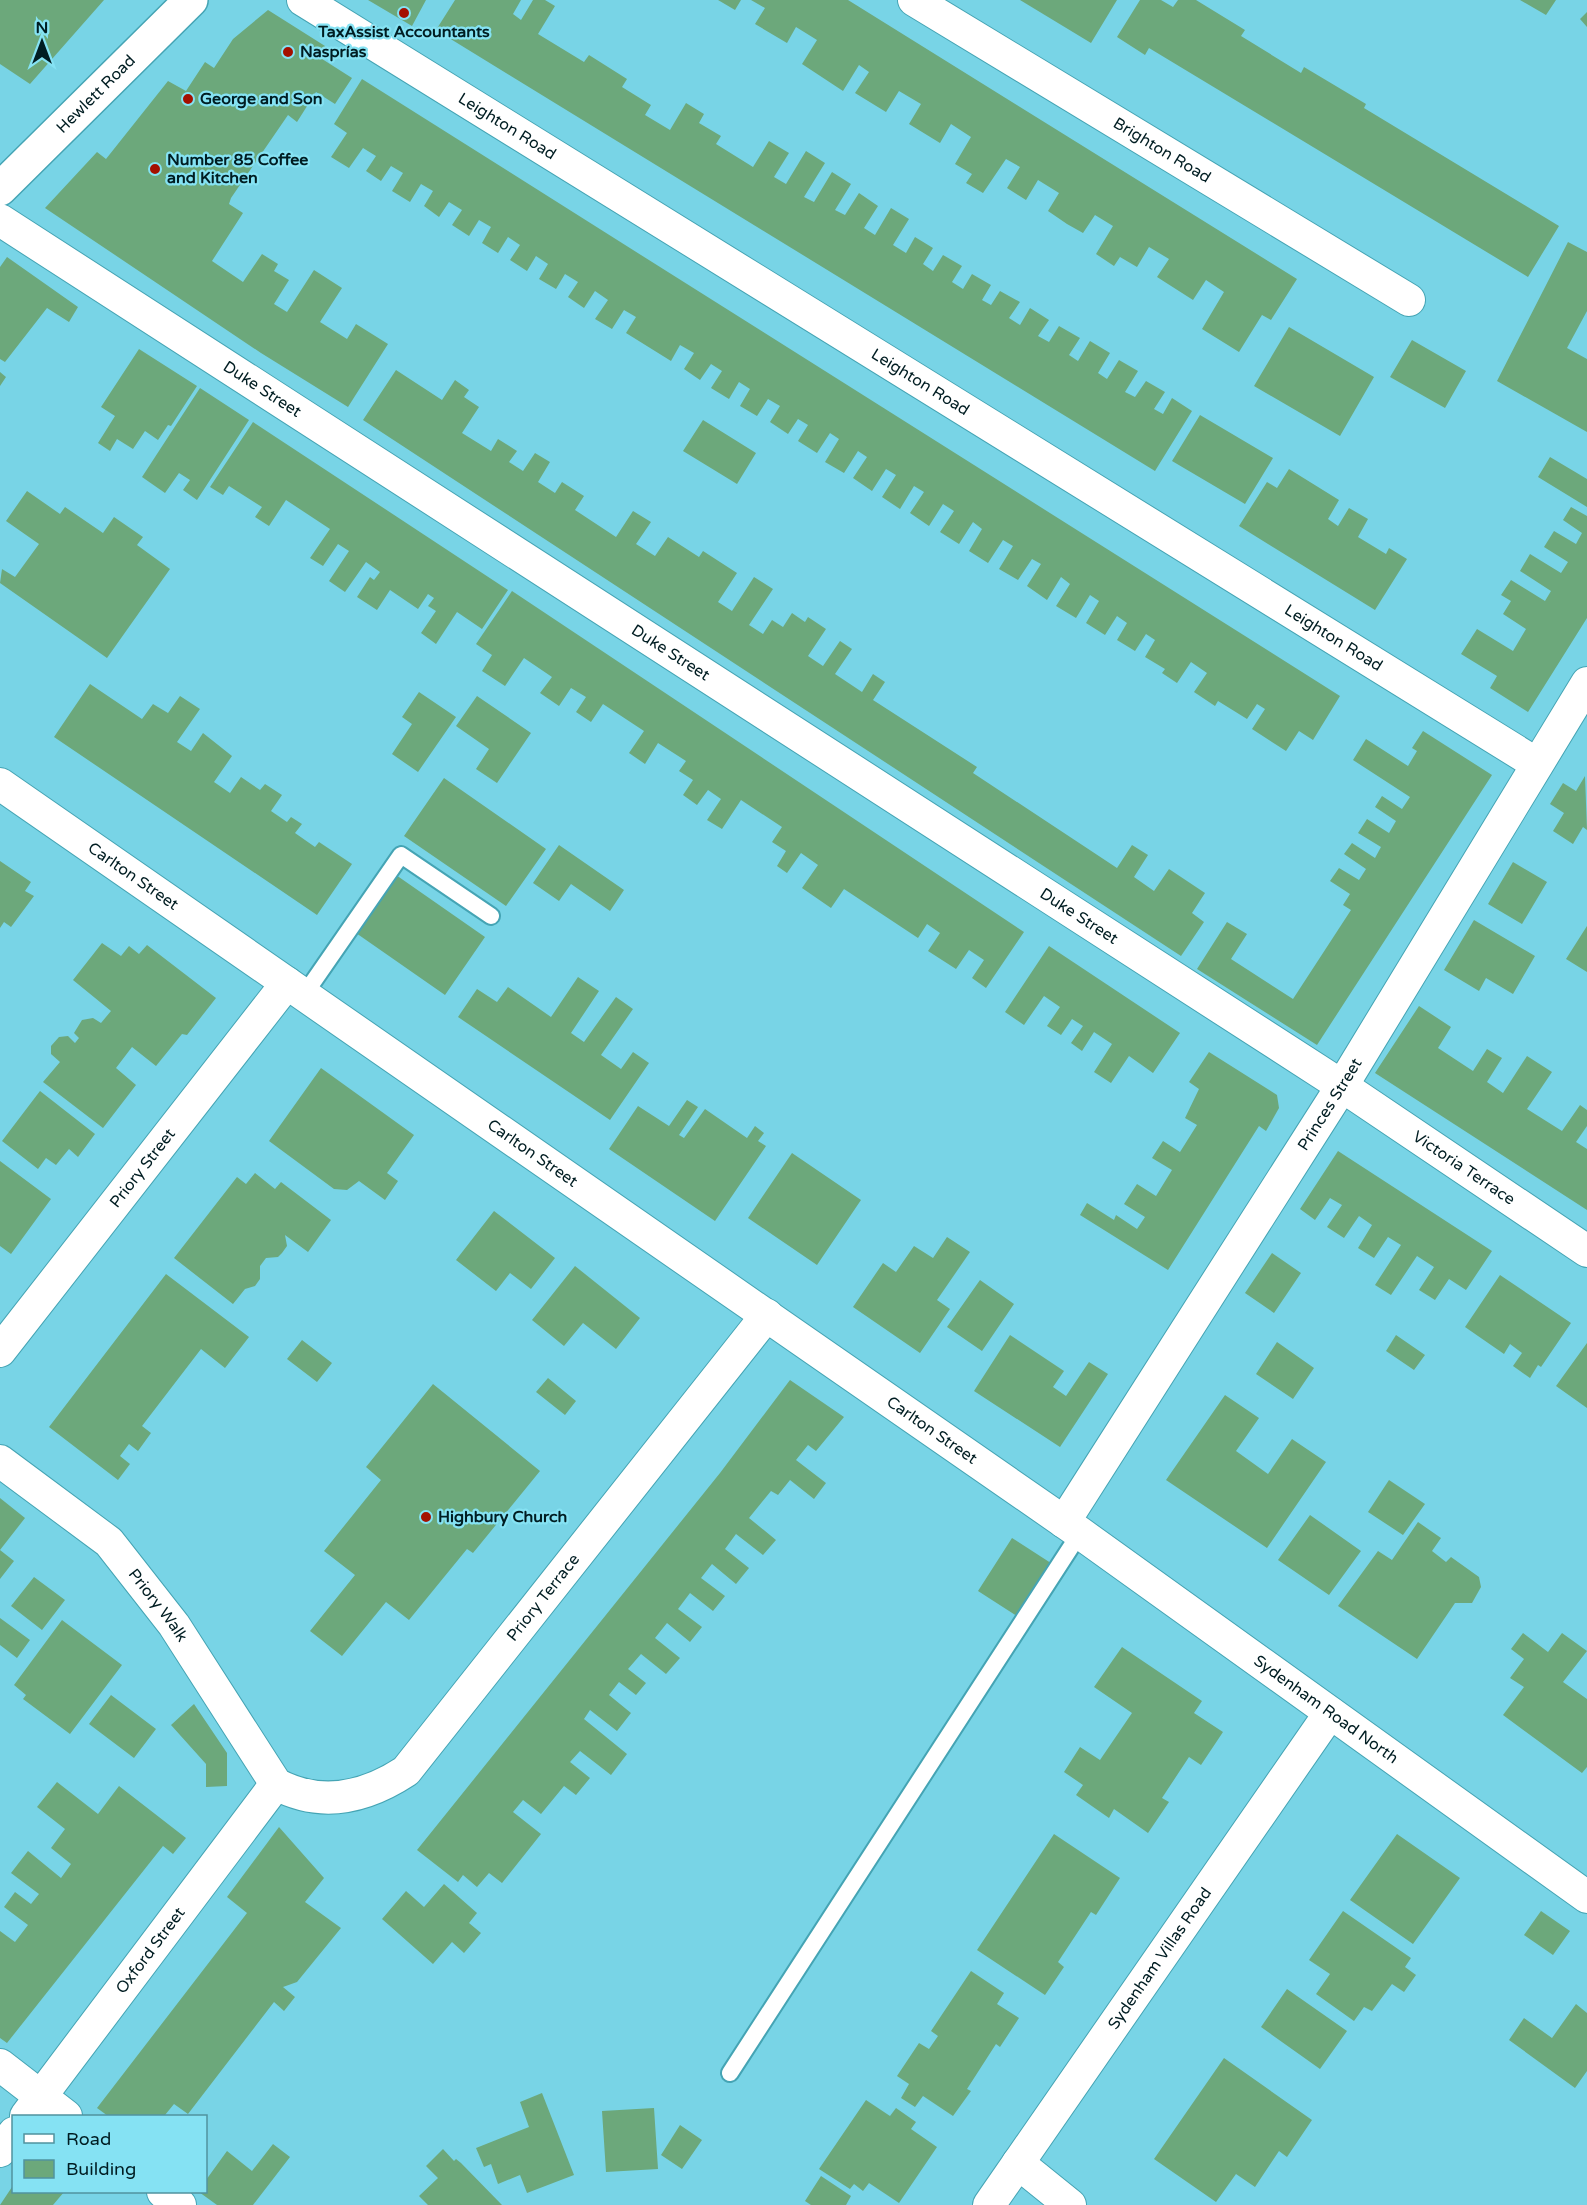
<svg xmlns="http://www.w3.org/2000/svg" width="1587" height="2205" font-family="'Varela Round',sans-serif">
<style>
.building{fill:#6ca87b}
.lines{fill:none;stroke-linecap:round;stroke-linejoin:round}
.lane-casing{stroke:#45a4b4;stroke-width:20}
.street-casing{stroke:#45a4b4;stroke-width:34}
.secondary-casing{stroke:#45a4b4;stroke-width:36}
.lane{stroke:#fff;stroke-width:16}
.street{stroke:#fff;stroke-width:32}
.secondary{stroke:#fff;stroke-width:33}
.poi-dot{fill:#a41000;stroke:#85e2f3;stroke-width:2}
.labels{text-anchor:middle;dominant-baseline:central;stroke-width:4.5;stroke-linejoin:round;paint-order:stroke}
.poi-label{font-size:16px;font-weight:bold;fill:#001d22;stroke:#85e2f3;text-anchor:start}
.street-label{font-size:16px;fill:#001d22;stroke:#85e2f3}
</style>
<rect width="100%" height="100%" fill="#78d4e6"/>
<path class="building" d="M0 0H104L30 84 0 64Z
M368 0H426L412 26Z
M455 0H521L513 14 521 20 533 0H545L555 6 538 34 584 62 589 55 627 79 622 87 651 105 645 115 670 130 686 103 704 114 699 123 721 136 716 144 753 167 769 141 789 153 774 177 786 184 806 151 825 163 804 197 814 202 832 172 851 184 835 210 845 215 859 193 878 206 864 228 875 235 891 208 909 219 893 245 906 253 915 237 933 248 923 264 933 271 943 255 962 266 952 282 963 289 972 274 991 285 982 300 991 305 1000 291 1020 302 1009 318 1020 325 1030 308 1049 320 1038 336 1049 342 1059 326 1080 338 1069 355 1078 361 1090 341 1110 353 1098 373 1107 379 1119 360 1138 371 1125 392 1135 397 1146 381 1165 392 1154 409 1163 414 1172 398 1192 411 1155 471 436 30Z
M718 0H741L735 10Z
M751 0H848L1297 279 1271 320 1262 315 1239 352 1202 329 1224 292 1206 280 1193 300 1157 277 1169 259 1149 247 1137 267 1120 257 1114 266 1096 254 1113 226 1095 215 1083 233 1067 224 1048 211 1059 193 1038 180 1026 200 1007 188 1020 167 1006 159 983 193 966 183 972 174 955 164 971 137 951 124 940 143 909 124 921 104 899 91 886 112 855 93 869 72 859 65 843 91 802 64 817 40 796 27 787 43 755 24 765 8Z
M1020 0H1117L1091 43Z
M1140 0H1161L1173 7 1178 0H1196L1245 30 1241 36 1301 73 1304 67 1366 104 1364 108 1559 226 1528 277 1149 48 1145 55 1117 37Z
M1520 0H1556L1546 15Z
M268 10 325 46 319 57 352 78 335 104 316 92 297 122 288 115 231 198 229 204 243 213 212 261 243 282 262 254 278 264 274 271 289 280 274 304 287 312 314 270 342 288 320 322 347 339 356 324 388 344 348 407 261 353 45 208 97 152 106 159 168 81 186 91 205 62 214 68 233 39Z
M1587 12V27L1580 19Z
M362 79 1340 696 1313 740 1299 731 1286 751 1252 729 1265 709 1257 704 1247 719 1218 701 1215 706 1194 692 1207 673 1191 662 1177 683 1162 673 1165 669 1145 657 1155 640 1146 634 1135 651 1117 640 1127 623 1117 616 1105 635 1086 623 1099 601 1090 595 1076 618 1056 606 1070 584 1061 577 1047 600 1027 586 1041 564 1032 559 1018 580 999 569 1013 546 1003 540 988 563 969 551 982 529 973 522 959 544 940 532 954 511 943 504 929 526 910 513 924 492 914 486 900 509 882 497 896 475 886 469 872 491 853 478 867 457 858 451 844 473 825 462 839 439 830 433 817 453 798 441 808 425 798 419 788 434 770 422 780 406 768 399 757 416 740 406 750 389 739 382 729 399 711 388 722 371 711 364 700 380 684 369 694 353 680 345 671 361 626 333 636 317 624 310 612 329 595 319 608 300 595 291 584 308 568 297 578 282 565 274 556 289 539 279 548 264 536 256 527 271 510 260 520 245 508 237 498 253 482 243 491 227 479 220 469 236 452 225 462 210 449 202 439 217 424 206 433 191 421 184 410 202 392 191 403 173 391 166 381 181 366 171 376 156 363 148 349 168 331 157 347 133 334 124Z
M1568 242 1587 252V311L1567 348 1587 359V432L1497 381Z
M7 257 78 307 69 322 47 308 5 362 0 359V267Z
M1289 327 1374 377 1340 436 1254 386Z
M1412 340 1466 371 1445 408 1390 377Z
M139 349 197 386 171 426 168 425 158 440 145 431 133 449 117 439 110 451 98 443 115 416 101 407Z
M396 370 442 400 455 380 469 390 464 397 479 407 462 433 491 451 498 439 517 451 509 462 523 471 535 453 550 462 538 482 555 493 562 482 584 496 575 510 616 537 633 511 651 522 636 544 655 556 668 537 699 557 703 551 737 573 718 602 732 611 754 577 773 589 749 625 763 634 772 620 783 627 792 613 805 622 808 617 826 629 808 656 823 666 840 641 852 649 835 674 862 692 873 674 885 682 873 700 977 767 973 773 1117 868 1132 845 1148 855 1134 877 1154 891 1169 869 1205 893 1192 913 1204 922 1181 956 363 420Z
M0 372 6 377 0 386Z
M200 388 249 420 197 500 183 490 190 480 179 473 165 493 142 477Z
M1200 415 1273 458 1245 504 1172 461Z
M703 420 756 453 737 484 683 451Z
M253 422 508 590 482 629 457 612 436 644 421 633 436 611 428 606 434 598 428 594 418 609 390 590 377 610 357 597 370 577 374 580 380 572 366 562 345 592 329 581 349 551 338 544 323 566 310 558 330 529 286 500 269 526 255 517 262 507 229 486 223 495 210 487Z
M1550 457 1587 479V507L1538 477Z
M1289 469 1339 500 1328 519 1338 526 1349 508 1368 519 1358 537 1386 554 1389 548 1407 559 1375 610 1239 526 1267 482 1277 488Z
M27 491 60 514 65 507 103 533 114 517 143 537 137 545 170 569 107 658 0 583 2 569 15 577 39 544 6 521Z
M1571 507 1587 516V618L1528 712 1490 688 1497 676 1461 654 1477 629 1513 651 1526 629 1503 614 1511 601 1501 595 1511 580 1545 601 1551 591 1520 571 1530 554 1561 573 1568 562 1544 547 1554 531 1576 544 1582 533 1563 520Z
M512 591 1024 932 986 988 972 978 984 960 969 950 956 969 928 951 940 933 927 924 918 938 844 889 831 908 802 888 818 865 801 853 787 873 777 866 786 851 772 842 782 827 741 800 722 829 707 820 721 799 708 790 697 805 683 795 693 780 679 771 686 761 658 743 645 764 629 753 644 731 603 704 591 722 576 712 586 697 571 688 559 706 540 693 552 677 524 658 505 686 482 671 492 655 476 644Z
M90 684 142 719 153 704 168 713 180 696 200 709 177 742 191 751 203 733 232 756 214 782 230 793 241 777 260 790 265 784 282 795 271 811 287 822 291 817 302 824 295 833 315 847 319 842 352 864 317 915 54 737Z
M419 692 456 717 418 772 392 754 412 724 402 717Z
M477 696 531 733 497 783 476 769 489 749 456 726Z
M1423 731 1492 775 1317 1045 1197 969 1227 922 1247 934 1231 959 1293 999 1351 910 1343 905 1350 894 1330 881 1339 868 1359 880 1366 869 1344 854 1352 843 1375 858 1381 847 1358 833 1367 819 1389 833 1396 821 1375 807 1382 796 1402 809 1410 797 1353 760 1366 739 1408 766 1417 751 1412 748Z
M1585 776 1587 830 1583 827 1573 844 1553 831 1564 813 1550 804 1563 783 1576 791Z
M444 778 546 849 506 906 404 836Z
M559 845 624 890 610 911 571 884 559 901 533 883Z
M0 861 31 882 25 891 34 896 11 927 4 922 0 928Z
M1513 862 1547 882 1522 924 1488 904Z
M396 875 485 937 445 995 356 933Z
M1474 920 1535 956 1513 994 1486 978 1479 991 1444 970Z
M1587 926V972L1566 959Z
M102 943 121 956 129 946 139 954 147 945 216 998 187 1035 182 1034 156 1066 132 1047 116 1068 136 1085 103 1128 43 1082 60 1062 51 1054V1046L59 1037 68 1036 75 1043 79 1038 74 1033 82 1020 93 1018 101 1023 111 1011 73 980Z
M1049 946 1180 1033 1153 1073 1129 1056 1111 1083 1094 1072 1112 1044 1094 1032 1082 1051 1071 1043 1083 1026 1072 1019 1061 1035 1047 1026 1060 1007 1044 996 1024 1025 1005 1012Z
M578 977 599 991 571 1033 584 1042 616 997 633 1009 601 1055 621 1069 633 1052 649 1063 610 1120 458 1017 477 989 497 1002 508 987 551 1017Z
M1419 1006 1451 1027 1438 1048 1473 1071 1487 1049 1502 1058 1487 1082 1503 1093 1527 1056 1552 1072 1527 1109 1562 1131 1580 1105 1587 1110V1126L1576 1142 1587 1149V1210L1375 1073Z
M1209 1052 1277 1095 1279 1108 1266 1131 1259 1126 1168 1270 1080 1215 1087 1203 1114 1220 1116 1215 1137 1229 1145 1217 1124 1204 1137 1184 1156 1196 1172 1170 1152 1158 1163 1141 1180 1152 1197 1125 1185 1118 1199 1089 1189 1082Z
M321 1068 414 1135 387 1173 398 1181 385 1200 359 1181 347 1190 334 1189 269 1141Z
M40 1091 95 1134 78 1157 69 1149 56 1165 46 1158 38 1169 2 1141Z
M687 1100 698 1107 679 1135 684 1138 705 1109 747 1138 755 1126 764 1133 758 1141 766 1146 715 1221 609 1149 638 1106 669 1126Z
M1338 1151 1492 1251 1466 1290 1449 1279 1435 1300 1419 1290 1434 1267 1417 1256 1391 1295 1375 1285 1401 1245 1388 1237 1374 1258 1358 1248 1372 1225 1359 1216 1344 1238 1327 1227 1342 1205 1330 1198 1315 1220 1300 1209Z
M792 1153 861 1200 817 1265 748 1218Z
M0 1161 51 1199 11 1254 0 1246Z
M255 1173 275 1189 281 1182 331 1220 308 1252 285 1235 287 1246 282 1253 278 1257 266 1258 260 1266V1279L255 1286 245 1289 233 1304 174 1258 237 1177 246 1184Z
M494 1211 555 1258 531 1289 510 1273 496 1291 456 1260Z
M947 1237 970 1252 937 1300 950 1309 920 1353 853 1307 883 1263 896 1272 914 1246 933 1258Z
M1272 1253 1301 1273 1274 1313 1245 1293Z
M575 1266 640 1318 616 1349 583 1323 564 1346 532 1320Z
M166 1274 249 1337 225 1368 201 1349 142 1426 151 1433 138 1451 129 1444 120 1456 130 1464 118 1480 49 1427Z
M1500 1275 1571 1323 1541 1367 1538 1365 1530 1378 1513 1366 1522 1353 1510 1344 1504 1354 1465 1327Z
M980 1280 1014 1304 982 1351 947 1327Z
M1010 1335 1064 1371 1053 1387 1066 1396 1089 1362 1108 1374 1060 1447 974 1391Z
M1396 1335 1425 1355 1414 1370 1386 1351Z
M302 1340 332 1363 317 1382 287 1359Z
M1277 1342 1314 1368 1293 1399 1256 1374Z
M1587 1343V1408L1556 1386Z
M548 1378 576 1401 565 1415 536 1392Z
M790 1380 844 1417 816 1451 808 1445 796 1460 826 1483 814 1499 790 1480 778 1495 771 1491 749 1518 776 1540 763 1555 736 1534 725 1549 749 1568 736 1584 712 1564 701 1578 725 1596 713 1611 690 1593 678 1609 702 1627 690 1642 667 1623 655 1638 680 1658 666 1674 641 1654 628 1669 646 1683 636 1695 619 1682 609 1695 631 1713 617 1731 590 1710 584 1719 627 1754 611 1775 580 1751 570 1762 590 1778 576 1795 564 1786 541 1814 523 1800 513 1812 541 1834 502 1883 489 1873 477 1887 463 1875 458 1882 417 1850 720 1473Z
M433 1384 540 1471 473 1553 467 1549 409 1620 386 1602 342 1656 310 1631 355 1575 324 1551 381 1480 366 1467Z
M1225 1395 1259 1418 1236 1451 1268 1474 1292 1439 1326 1462 1267 1548 1166 1480Z
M1389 1480 1425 1504 1403 1535 1368 1512Z
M0 1498 25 1518 0 1550Z
M1310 1515 1361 1551 1329 1595 1278 1560Z
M1418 1522 1441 1538 1432 1551 1446 1562 1451 1557 1479 1577 1481 1587 1472 1603H1455L1417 1659 1338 1606 1378 1551 1392 1560Z
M1012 1538 1057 1567 1023 1620 978 1591Z
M0 1550 14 1561 0 1579Z
M34 1577 65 1600 42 1630 11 1606Z
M0 1618 30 1640 17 1658 0 1645Z
M62 1620 122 1665 70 1734 23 1699 26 1695 14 1685Z
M1523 1633 1548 1652 1562 1633 1587 1651 1563 1682 1587 1699V1767L1582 1773 1503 1715 1524 1687 1510 1678 1524 1659 1511 1649Z
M1122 1647 1202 1701 1194 1713 1223 1732 1201 1765 1189 1757 1162 1798 1169 1802 1148 1833 1114 1809 1109 1818 1076 1795 1083 1785 1064 1772 1080 1747 1100 1760 1132 1713 1094 1687Z
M111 1695 156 1729 134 1758 89 1724Z
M194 1704 227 1753V1786L206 1787V1764L171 1725Z
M57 1782 98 1814 119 1786 186 1838 173 1854 163 1846 7 2043 0 2038V1931L15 1942 28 1925 4 1907 15 1892 31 1904 39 1894 11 1873 28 1851 61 1878 71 1864 51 1848 65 1829 37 1807Z
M279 1827 324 1878 305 1902 341 1928 297 1982 283 1987 295 1997 284 2011 274 2002 188 2114 174 2104 165 2115 168 2116H108L97 2108 247 1913 227 1897Z
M1054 1834 1120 1878 1096 1915 1091 1912 1058 1962 1064 1967 1045 1995 977 1950Z
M1397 1834 1460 1878 1413 1944 1350 1900Z
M444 1884 477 1913 469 1923 481 1933 464 1953 452 1942 433 1964 382 1919 406 1891 424 1907Z
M1343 1911 1411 1958 1405 1967 1416 1975 1404 1992 1392 1984 1372 2011 1364 2007 1354 2021 1316 1994 1330 1974 1309 1960Z
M1541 1911 1570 1931 1553 1955 1524 1935Z
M971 1971 1004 1993 997 2004 1019 2018 1000 2047 996 2044 967 2089 971 2091 953 2116 923 2096 915 2107 901 2098 909 2084 897 2076 919 2043 929 2049 938 2036 931 2031Z
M1287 1989 1347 2031 1320 2069 1261 2027Z
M1576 2004 1587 2013V2071L1575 2088 1509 2040 1524 2018 1552 2038Z
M1224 2058 1312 2120 1287 2157 1279 2151 1255 2187 1236 2174 1216 2202 1154 2159Z
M542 2093 574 2175 527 2193 520 2175 498 2184 491 2164 484 2167 476 2148 529 2127 520 2102Z
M866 2100 890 2116 896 2108 916 2122 911 2129 937 2147 899 2203 869 2183 863 2191 854 2184 850 2189 819 2169Z
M654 2108 658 2169 606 2172 602 2111Z
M680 2125 702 2140 682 2169 661 2155Z
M273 2144 290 2157 253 2205H217L199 2192H206V2180L227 2151 252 2171Z
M443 2149 454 2161 456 2159 461 2163 502 2205H428L419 2196 438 2178 426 2166Z
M821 2176 851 2196 846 2205H811L805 2201Z
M14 2184V2192H64L53 2205H0Z"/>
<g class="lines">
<g class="lane-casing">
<path id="lane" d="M304 995 401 855 491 916
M730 2073 1080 1533"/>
</g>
<g class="street-casing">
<g id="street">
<path id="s1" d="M303 0 1537 764"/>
<path id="s2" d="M914 0 1409 300"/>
<path id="s3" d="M0 220 1342 1086 1587 1251"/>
<path id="s4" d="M0 784 1080 1533 1587 1897"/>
<path id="s5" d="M0 1351 287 983"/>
<path id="s6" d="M0 1461 109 1542 174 1625 276 1784C321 1808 365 1798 406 1771L767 1315"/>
<path id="s7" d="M1064 1522 1342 1086 1587 683"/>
<path d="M0 2065 66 2116"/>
<path id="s8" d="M26 2116 276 1784"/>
<path d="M0 2151 14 2133"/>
<path d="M1018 2163 1070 2205"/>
<path d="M163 2192 180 2205"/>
<path id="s9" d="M989 2205 1330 1713"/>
</g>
</g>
<g class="secondary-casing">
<g id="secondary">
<path id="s10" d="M0 189 191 0"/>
</g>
</g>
<use href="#lane" class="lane"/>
<use href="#street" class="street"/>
<use href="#secondary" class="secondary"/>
</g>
<g class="poi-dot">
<circle cx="404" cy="13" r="6"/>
<circle cx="288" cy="52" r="6"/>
<circle cx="188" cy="99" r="6"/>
<circle cx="155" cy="169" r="6"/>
<circle cx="426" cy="1517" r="6"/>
</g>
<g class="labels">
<g class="poi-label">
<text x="404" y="32" text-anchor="middle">TaxAssist Accountants</text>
<text x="300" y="52">Nasprías</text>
<text x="200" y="99">George and Son</text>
<text x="167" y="160">Number 85 Coffee<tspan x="167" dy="18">and Kitchen</tspan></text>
<text x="438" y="1517">Highbury Church</text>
</g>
<g class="street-label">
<text stroke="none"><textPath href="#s10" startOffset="135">Hewlett Road</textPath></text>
<text stroke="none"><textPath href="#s1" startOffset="240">Leighton Road</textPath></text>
<text stroke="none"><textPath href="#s2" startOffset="290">Brighton Road</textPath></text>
<text stroke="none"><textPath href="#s1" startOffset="726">Leighton Road</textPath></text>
<text stroke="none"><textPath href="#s3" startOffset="312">Duke Street</textPath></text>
<text stroke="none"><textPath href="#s1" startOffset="1212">Leighton Road</textPath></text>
<text stroke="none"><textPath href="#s3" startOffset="798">Duke Street</textPath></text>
<text stroke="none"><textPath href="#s4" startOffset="162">Carlton Street</textPath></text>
<text stroke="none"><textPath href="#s3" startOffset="1284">Duke Street</textPath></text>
<text stroke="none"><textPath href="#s7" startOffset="495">Princes Street</textPath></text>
<text stroke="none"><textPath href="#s4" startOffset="648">Carlton Street</textPath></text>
<text stroke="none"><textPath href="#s5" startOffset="232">Priory Street</textPath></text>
<text stroke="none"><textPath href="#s3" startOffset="1744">Victoria Terrace</textPath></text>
<text stroke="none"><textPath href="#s4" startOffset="1134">Carlton Street</textPath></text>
<text stroke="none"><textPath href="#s6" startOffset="789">Priory Terrace</textPath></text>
<text stroke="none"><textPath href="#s6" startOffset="216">Priory Walk</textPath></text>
<text stroke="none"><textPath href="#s4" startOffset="1617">Sydenham Road North</textPath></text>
<text stroke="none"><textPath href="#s8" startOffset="207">Oxford Street</textPath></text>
<text stroke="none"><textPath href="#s9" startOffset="300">Sydenham Villas Road</textPath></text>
</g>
</g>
<rect x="12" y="2115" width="195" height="78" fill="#85e2f3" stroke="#50939f" stroke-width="1.5"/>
<rect x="24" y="2134" width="30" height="9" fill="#ffffff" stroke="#50939f" stroke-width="1.5"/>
<text x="66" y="2145" font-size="18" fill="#001d22">Road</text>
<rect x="24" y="2160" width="30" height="18" fill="#6ca87b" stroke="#50939f" stroke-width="1.5"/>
<text x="66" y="2175" font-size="18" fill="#001d22">Building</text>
<g transform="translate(42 42)" stroke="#85e2f3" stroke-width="4.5" paint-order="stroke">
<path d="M0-4.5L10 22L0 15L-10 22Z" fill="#001d22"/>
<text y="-9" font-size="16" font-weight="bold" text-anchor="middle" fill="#001d22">N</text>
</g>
</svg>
